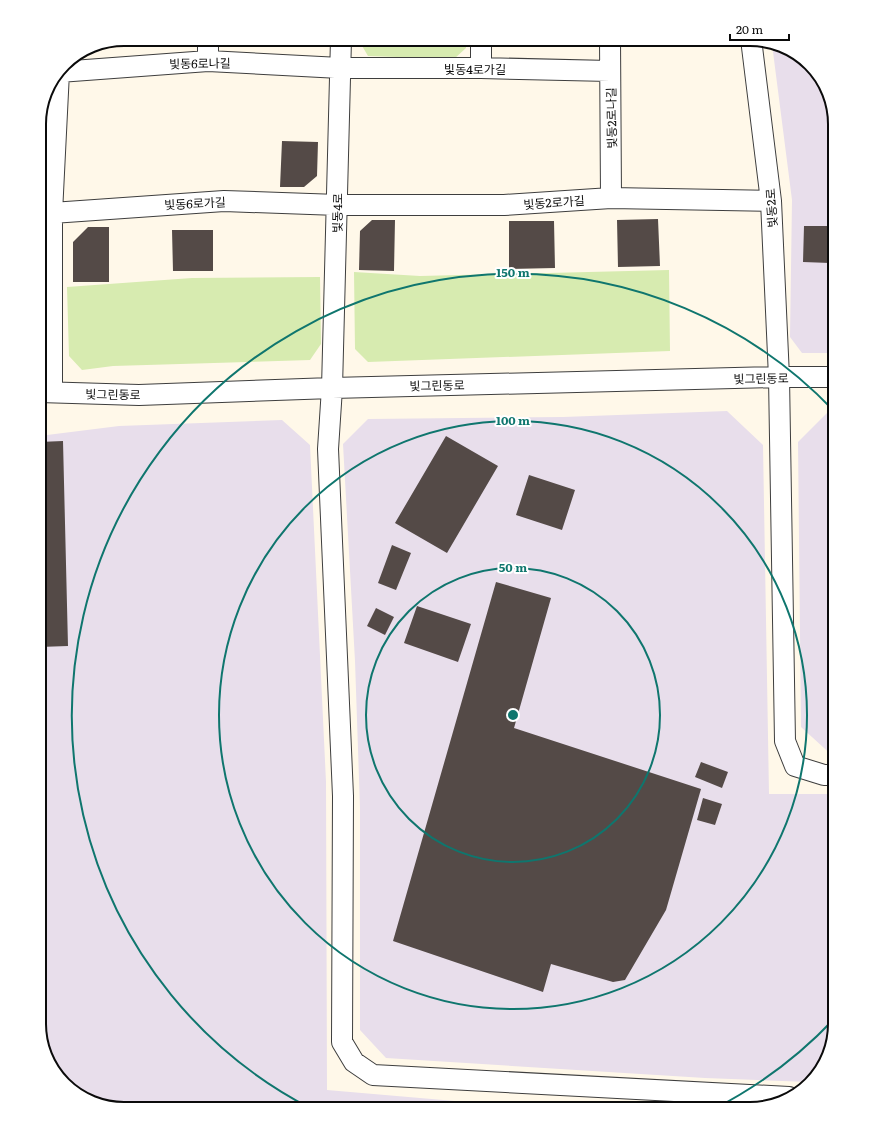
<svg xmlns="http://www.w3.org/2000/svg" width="874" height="1148" font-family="Literata,'Noto Sans KR',serif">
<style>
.industrial{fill:#e8deeb}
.green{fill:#d7ebb0}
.building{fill:#544a47}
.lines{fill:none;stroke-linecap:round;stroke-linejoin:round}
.minor-casing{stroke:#3e3e3e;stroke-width:22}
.minor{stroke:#fff;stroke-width:20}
.ring{fill:none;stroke:#0f766e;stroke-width:2}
.labels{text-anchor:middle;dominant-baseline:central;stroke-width:4;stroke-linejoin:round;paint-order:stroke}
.street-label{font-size:12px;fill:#0b0b0b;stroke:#fff}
.rim{fill:none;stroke:#0b0b0b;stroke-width:2}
.centre{fill:#0f766e;stroke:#fff;stroke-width:2}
.ring-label{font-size:12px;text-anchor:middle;font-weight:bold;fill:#0f766e;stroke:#fff;stroke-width:4;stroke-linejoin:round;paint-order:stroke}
</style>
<rect width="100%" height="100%" fill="#fff8e9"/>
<path class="industrial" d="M772 44 792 50 821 77 835 124V353H802L790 337 792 200Z
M727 411 763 445 769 794H835V1024L824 1066 809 1082 705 1078 386 1058 360 1030V808L355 661 343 444 368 419 563 417Z
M829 411H835V758L801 727 798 442Z
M282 420 310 445 326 782 327 1090 549 1109H124L82 1098 53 1071 39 1024V436L119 426Z"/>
<path class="green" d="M358 39H466V48L454 59 368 56Z
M669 270 670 351 368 362 355 349 354 272 420 276Z
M320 277 321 344 310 360 113 366 82 370 69 356 67 287 192 278Z"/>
<path class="building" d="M282 141 318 142 317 176 304 187H280Z
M658 219 660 266 618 267 617 220Z
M372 220H395L394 271 359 270 360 231Z
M509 221H554L555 268 509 269Z
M804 226H835V329H834L830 263 803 262Z
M88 227H109V282H73V242Z
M172 230H213V271H173Z
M446 436 498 466 447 553 395 523Z
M63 441 68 646 39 647V442Z
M529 475 575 490 562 530 516 515Z
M392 545 411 553 396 590 378 583Z
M496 582 551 598 514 728 701 789 666 910 625 980 613 982 551 964 543 992 393 941Z
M417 606 471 624 458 662 404 643Z
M376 608 394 617 385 635 367 626Z
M701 762 728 772 722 788 695 777Z
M703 798 722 804 715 825 697 820Z"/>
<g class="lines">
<g class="minor-casing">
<path id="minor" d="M208 39V61
M341 39 332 388 328 449 343 796 342 1042 354 1062 373 1075 789 1097
M481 39V68
M610 39 611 198
M751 39 771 201 779 377 785 741 795 766 824 775H835
M59 72 208 61 340 68H481L610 71
M52 213 224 201 338 205H504L611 198 771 201
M39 392 139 395 332 388 779 377H835
M52 392V213L59 72"/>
</g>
<use href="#minor" class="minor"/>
</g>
<g class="ring">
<circle cx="513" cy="715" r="147"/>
<circle cx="513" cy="715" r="294"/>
<path d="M834 1019A442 442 0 0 1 714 1109M312 1109A442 442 0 1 1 834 411"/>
</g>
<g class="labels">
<g class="street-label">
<text transform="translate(200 63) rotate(-1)">빛동6로나길</text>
<text x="475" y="69">빛동4로가길</text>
<text transform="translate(611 118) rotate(-91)">빛동2로나길</text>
<text transform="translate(554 202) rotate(-4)">빛동2로가길</text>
<text transform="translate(195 203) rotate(-3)">빛동6로가길</text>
<text transform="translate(771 208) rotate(-94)">빛동2로</text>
<text transform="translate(337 213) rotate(-89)">빛동4로</text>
<text transform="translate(761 378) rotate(-1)">빛그린동로</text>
<text transform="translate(437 385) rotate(-1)">빛그린동로</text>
<text transform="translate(113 394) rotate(1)">빛그린동로</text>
</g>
</g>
<path d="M0 0H874V1148H0ZM124 46H750A78 78 0 0 1 828 124V1024A78 78 0 0 1 750 1102H124A78 78 0 0 1 46 1024V124A78 78 0 0 1 124 46Z" fill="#fff" fill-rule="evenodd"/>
<path class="rim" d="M124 46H750A78 78 0 0 1 828 124V1024A78 78 0 0 1 750 1102H124A78 78 0 0 1 46 1024V124A78 78 0 0 1 124 46Z"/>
<circle cx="513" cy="715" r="6" class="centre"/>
<g class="ring-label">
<text x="513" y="277">150 m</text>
<text x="513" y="425">100 m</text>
<text x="513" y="572">50 m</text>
</g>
<path d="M730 34v6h59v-6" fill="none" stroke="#0b0b0b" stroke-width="2"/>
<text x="736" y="34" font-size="12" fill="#0b0b0b" stroke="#ffffff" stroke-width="3" paint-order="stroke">20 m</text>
</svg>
